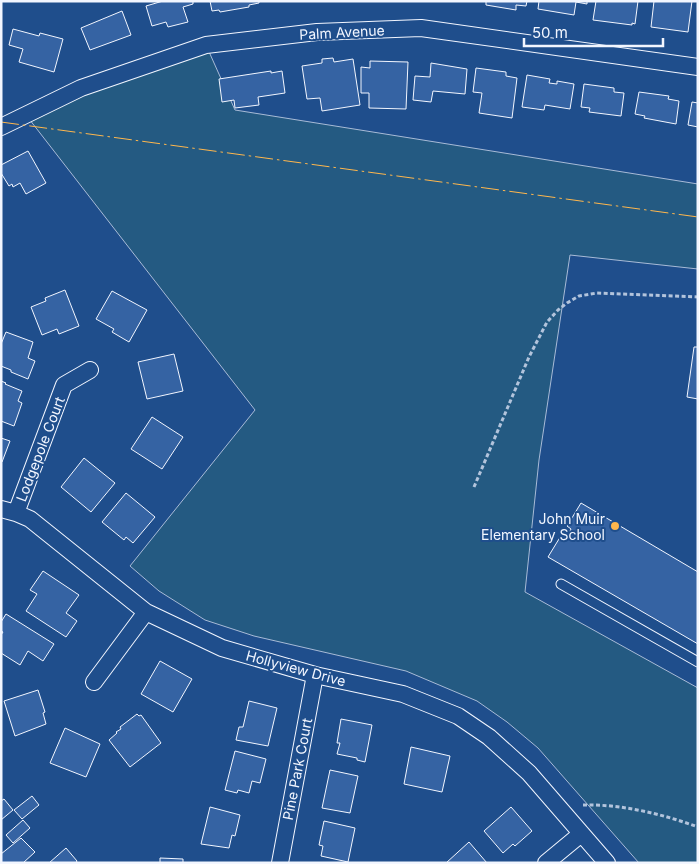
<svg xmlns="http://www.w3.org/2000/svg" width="699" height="864" font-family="Inter,sans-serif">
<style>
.green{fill:#245a82;stroke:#a8bbd7}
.building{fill:#3563a3;stroke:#f2f6ff}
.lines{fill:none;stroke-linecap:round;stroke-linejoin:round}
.lane-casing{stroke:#f2f6ff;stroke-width:11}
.street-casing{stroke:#f2f6ff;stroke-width:18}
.path{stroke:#b3c4dc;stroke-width:3;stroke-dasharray:4 2.5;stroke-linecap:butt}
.lane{stroke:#1f4e8c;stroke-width:9}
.street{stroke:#1f4e8c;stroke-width:16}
.power{stroke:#ffb74d;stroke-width:1;stroke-dasharray:18 4 2.5 4;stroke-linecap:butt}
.poi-dot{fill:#ffb74d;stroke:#1f4e8c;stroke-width:2}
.labels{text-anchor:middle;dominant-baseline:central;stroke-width:4;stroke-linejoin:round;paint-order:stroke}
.street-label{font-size:14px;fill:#f2f6ff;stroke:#1f4e8c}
.poi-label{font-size:14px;fill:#f2f6ff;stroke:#1f4e8c;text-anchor:end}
</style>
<rect width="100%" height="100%" fill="#1f4e8c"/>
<path class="green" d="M206 45 235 110 698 184V269L570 255 539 460 525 592 698 688V863H639L538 748 507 722 477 701 406 671 254 636 205 620 159 591 130 566 255 410 26 115Z"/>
<path class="building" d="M163 1H193V4L183 7 188 22 168 27 166 22 152 26 146 6Z
M210 1H259V3L249 5V7L220 12 219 10 212 11Z
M486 1H527L526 6 516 5V10L486 5Z
M539 1H587V4L576 2 574 15 538 9Z
M596 1H638L635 24 632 23V25L593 20Z
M654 1H692L688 32 651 27Z
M122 11 131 35 90 50 81 28Z
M13 29 39 36 40 33 63 39 54 72 19 62 23 49 9 45Z
M333 58 334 62 353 59 360 105 322 111 320 98 307 99 302 66 322 63V59Z
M370 61 408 62 406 109 369 108V93H361V67L370 68Z
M431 63 467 69 465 94 433 91 431 102 413 100 415 76 430 77Z
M476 68 506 72V76L517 78 512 118 479 113 482 93 473 92Z
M271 71V73L282 71 285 93 258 97 259 105 235 108 234 100 222 102 219 79Z
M527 75 550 79 549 83 557 84V81L574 84 570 109 545 105 544 110 522 107Z
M584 84 614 88V92L624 93 621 116 589 112 590 108 581 107Z
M639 92 669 96 668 99 679 101 676 124 644 118 645 116 635 114Z
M692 102 698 103V127L688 125Z
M28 151 46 183 26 194 20 183 13 187 12 184 9 186 1 173V165Z
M65 290 79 326 59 334 57 329 42 335 31 307 46 301 45 298Z
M112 291 147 310 129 342 112 332 114 329 96 319Z
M6 332 33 342 28 358 35 361 28 379 11 372V370L1 366V344Z
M694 347H698V399L687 397Z
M174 354 183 391 147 399 138 362Z
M1 381 6 383 5 384 22 391 18 401 22 403 14 426 1 421Z
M152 417 183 437 162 469 131 449Z
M1 438 10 441 2 462 1 461Z
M84 458 115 483 91 512 61 487Z
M126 493 155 517 133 543 126 537 124 540 102 522Z
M581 503 698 572V644L548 557 562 534 567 537 571 529 567 526Z
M43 571 79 595 66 613 77 621 66 637 26 611 37 594 30 590Z
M6 614 54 644 43 661 28 651 20 665 1 653V635L3 632 1 631V622Z
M160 661 192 679 173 712 141 694Z
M38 690 45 712 43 713 46 724 15 736 4 701Z
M249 701 277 708 268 746 236 740 239 727H243Z
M137 714 139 716 141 715 161 743 130 767 109 740 117 733 116 732 121 729 120 727Z
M341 719 372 725 365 762 357 760V758L337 754 340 743H337Z
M65 728 100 744 86 777 50 763Z
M411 747 450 756 442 792 404 784Z
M235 751 266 759 260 783 252 781 249 793 238 790 237 793 225 790Z
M330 770 358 776 350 813 322 808Z
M32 796 39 805 22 819 14 810Z
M4 799 13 810 1 820V801Z
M210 807 240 815 235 836 232 835 229 848 201 844Z
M511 807 532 831 515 846 513 844 503 853 484 831Z
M23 820 30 828 13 843 6 835Z
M324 821 355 828 348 862 321 856 323 846 319 845Z
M21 838 35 852 23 863H1V854Z
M469 842 487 863H446Z
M66 848 77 861 76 863H49Z
M160 858 183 859V863H160Z"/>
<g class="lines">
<g class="lane-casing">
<path id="lane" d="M561 584 698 662"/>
</g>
<g class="street-casing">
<path id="street" d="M1 127 81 88 206 45 317 32 421 28 698 67
M1 509 16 513 30 519 146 612 222 648 315 675 403 694 458 716 489 737 529 773 607 863
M16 513 64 385 90 370
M94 682 146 612
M280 863 315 675
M546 863 581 834"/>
</g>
<path class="path" d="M474 487 529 357 547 322 558 310 567 303 579 296 597 293 698 297
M583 805C622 804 662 814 698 827"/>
<use href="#lane" class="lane"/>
<use href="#street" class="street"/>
<path class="power" d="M1 122 698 217"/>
</g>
<circle class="poi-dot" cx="615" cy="526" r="5"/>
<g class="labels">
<g class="street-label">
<text transform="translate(342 32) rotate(-3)">Palm Avenue</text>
<text transform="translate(40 449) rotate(-69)">Lodgepole Court</text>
<text transform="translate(296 668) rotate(15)">Hollyview Drive</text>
<text transform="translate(297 769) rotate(-79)">Pine Park Court</text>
</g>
<g class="poi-label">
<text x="605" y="518">John Muir<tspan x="605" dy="16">Elementary School</tspan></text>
</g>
</g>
<rect width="699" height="864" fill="none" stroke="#f2f6ff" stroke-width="5"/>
<path d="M524 38v8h139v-8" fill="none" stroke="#f2f6ff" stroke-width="2.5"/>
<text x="532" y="38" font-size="15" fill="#f2f6ff" stroke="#1f4e8c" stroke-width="4" paint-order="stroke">50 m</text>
</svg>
